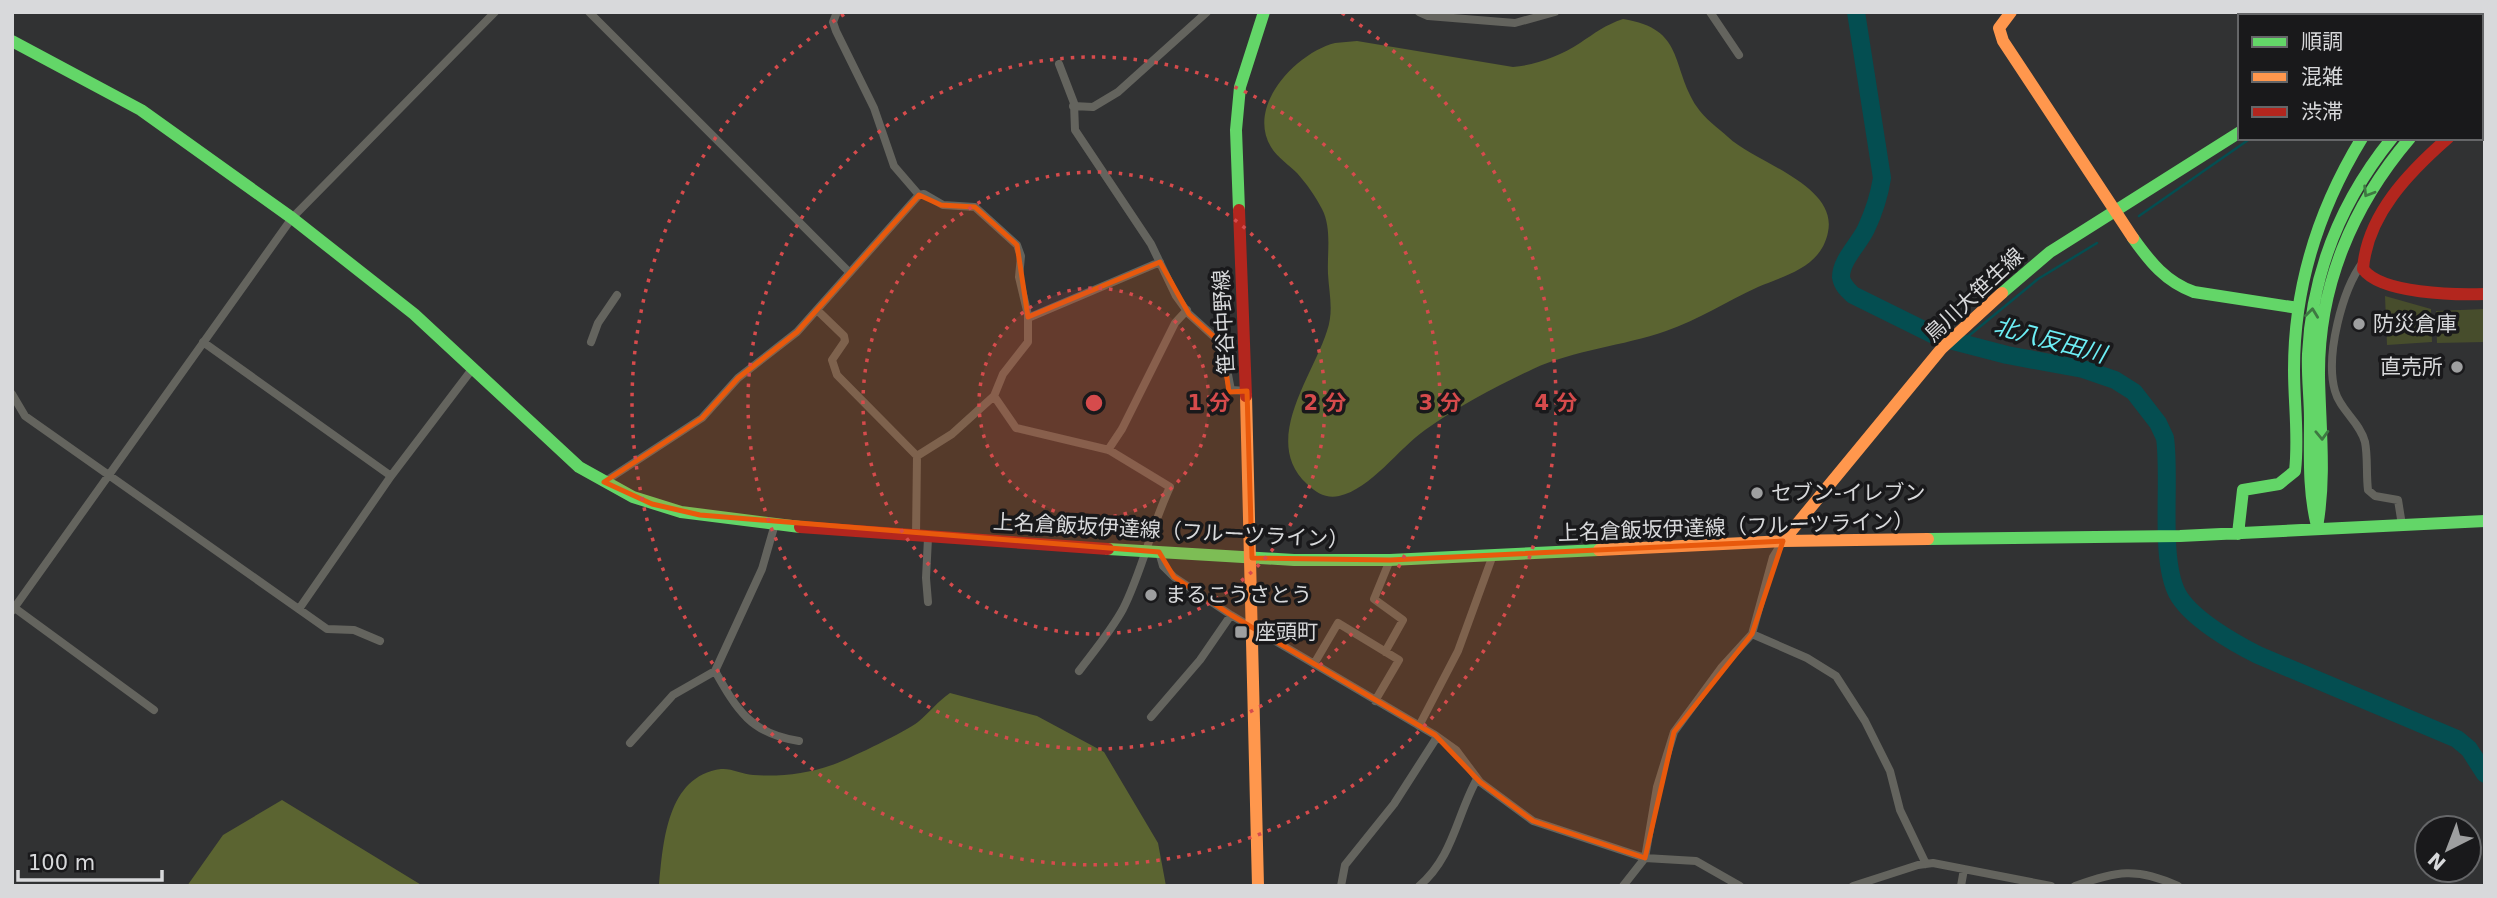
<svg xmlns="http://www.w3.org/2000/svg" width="2497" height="898" font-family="'DejaVu Sans','Noto Sans JP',sans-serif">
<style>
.green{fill:#474d2c}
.forest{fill:#5b6431}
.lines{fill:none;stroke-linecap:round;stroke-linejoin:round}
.stream{stroke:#044e51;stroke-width:2.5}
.river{stroke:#044e51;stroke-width:18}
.street{stroke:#64645e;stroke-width:8}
.fast{stroke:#63d668;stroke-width:12}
.slow{stroke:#ff974d;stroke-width:12}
.jam{stroke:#b3261e;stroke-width:12}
.oneway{stroke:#3e7842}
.marked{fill:#e8590c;fill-opacity:0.2;stroke:#e8590c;stroke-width:5;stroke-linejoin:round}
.ring{fill:none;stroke:#d64b4c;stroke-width:3.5;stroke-dasharray:3.5 7}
.poi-dot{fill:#9e9fa0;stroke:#19191b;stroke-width:2.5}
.labels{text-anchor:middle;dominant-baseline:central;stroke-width:7;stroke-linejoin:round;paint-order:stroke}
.street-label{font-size:21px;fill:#d8d9db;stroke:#19191b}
.poi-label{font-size:21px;fill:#d8d9db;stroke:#19191b;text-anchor:start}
.water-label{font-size:23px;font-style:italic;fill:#6deff6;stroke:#19191b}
.centre{fill:#d64b4c;stroke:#19191b;stroke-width:3.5}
.ring-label{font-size:21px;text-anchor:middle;font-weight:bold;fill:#d64b4c;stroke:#19191b;stroke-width:7;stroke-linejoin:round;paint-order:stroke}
</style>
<rect width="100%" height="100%" fill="#313233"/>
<path class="green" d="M2385 296 2431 309 2432 342 2387 345Z
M2485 309V342L2437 343 2436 311Z"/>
<path class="forest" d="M1623 19C1686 29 1670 66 1697 107 1704 118 1718 128 1728 137 1754 162 1838 185 1828 232 1821 268 1785 275 1758 287 1727 301 1698 320 1666 331 1623 346 1574 350 1533 369 1495 387 1459 406 1425 430 1399 448 1371 489 1339 496 1327 499 1316 493 1307 484 1261 441 1312 378 1327 331 1334 311 1329 293 1328 274 1327 253 1332 228 1322 209 1316 197 1306 183 1297 173 1289 165 1277 157 1271 147 1246 106 1296 53 1335 43 1342 42 1350 42 1357 41L1513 67C1536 65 1560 56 1580 43 1595 33 1605 25 1623 19Z
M950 693 1037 716 1104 752 1158 843 1166 886H659C663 842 667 776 721 769 731 768 742 774 753 775 778 777 807 774 832 765 849 759 905 732 918 722 929 713 938 701 950 693Z
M282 800 423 886H187L223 835Z"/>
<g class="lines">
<path class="stream" d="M2429 16 2434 12
M2139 216 2251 138
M1960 343 2038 279 2097 243"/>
<path class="river" d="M1856 12 1882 178C1879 197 1874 212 1866 229 1859 244 1841 260 1841 277 1842 285 1848 290 1853 295L1938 337 2007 355 2083 369 2115 380 2134 392 2158 423 2165 438C2171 480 2159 557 2177 593 2190 618 2234 643 2258 655L2457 739 2469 749 2485 774"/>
<path class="street" d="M589 12 849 272
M1419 12 1428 16 1515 23 1555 12
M1710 12 1739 55
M2465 12 2469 16
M1059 64 1074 103 1075 130 1151 244 1176 296 1189 314 1222 344 1231 390 1247 391
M1073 106 1093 107 1118 92 1207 12
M2363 262C2342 290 2325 356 2335 391 2340 410 2360 422 2365 442 2368 457 2366 474 2368 490L2375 496 2398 500 2402 525
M817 310 844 336 845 341 832 360 837 375 917 456 952 434 994 396 1003 374 1028 342V315L1019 277 1021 256 1017 245 975 207 943 205 924 194 919 195
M1028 318 1160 262
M203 342 391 476
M591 342 598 323 617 295
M12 394 25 416 327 629 354 630 380 641
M994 396 1016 428 1109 450 1170 487C1151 527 1143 569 1123 609 1111 631 1094 651 1079 671
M1108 450 1122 429 1175 323 1187 310
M604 482 702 418 738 378 797 332 919 195 894 166 874 108 836 31 833 22 837 12
M775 524 762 569 715 671C737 710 751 734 799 741
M916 536 917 456
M1159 552 1163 566 1174 577 1231 615 1435 735 1456 750 1480 782 1533 821 1645 858 1696 861 1740 886
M928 602 926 578 928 538
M12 606 154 710
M299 609 391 476 473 368
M12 611 292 218 495 12
M1752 634 1807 658 1836 676 1865 721 1890 771 1900 810 1926 864
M1385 652 1403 620 1374 599 1390 560
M1314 664 1338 623 1399 660 1375 701
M1151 717 1200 660 1231 615
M1419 726 1458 651 1493 555
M630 743 673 695 715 671
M1341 886 1345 865 1394 804 1437 737
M1419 886C1453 858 1457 814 1477 779
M1623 886 1645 858 1657 787 1674 732 1721 668 1752 634 1773 557 1783 541
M1853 886 1918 865 1933 863 2051 886
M1961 886 1964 869
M2075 886C2116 871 2137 867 2178 886"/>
<path class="fast" d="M12 41 141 110 292 218 414 314 579 467 633 497 681 512 800 527
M2481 115 2485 113
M1239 210 1236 130 1240 87 1264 12
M2133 238C2150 262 2166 282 2194 292L2298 308
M2002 293 2050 252 2240 132
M2317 526C2308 490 2310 455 2310 419 2310 397 2307 376 2308 354 2312 273 2341 201 2392 138
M2317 527C2326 477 2320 428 2319 377 2318 287 2352 206 2410 138
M2238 534 2243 490 2279 484 2295 471C2299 437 2294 404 2294 370 2294 285 2318 210 2362 138
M1928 539 2180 536 2485 521
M1108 549 1294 560H1390L1599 550"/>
<path class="slow" d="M2011 12 1999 28 2003 41 2133 238
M2408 16 2413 12
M1246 396 1258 886
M1783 541 1942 348 2002 293
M1599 550 1783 541 1928 539"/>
<path class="jam" d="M2481 21 2485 19
M2481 62 2485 59
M2481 78 2485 76
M2448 138C2409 172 2367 215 2363 269 2381 294 2456 295 2485 294
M1239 210 1246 396
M800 527 1108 549"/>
</g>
<defs><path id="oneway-chevron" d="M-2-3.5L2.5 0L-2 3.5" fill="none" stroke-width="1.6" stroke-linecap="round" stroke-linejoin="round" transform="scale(1.75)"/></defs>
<g class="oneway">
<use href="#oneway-chevron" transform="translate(2368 192) rotate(122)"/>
<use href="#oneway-chevron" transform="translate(2312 313) rotate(-83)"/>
<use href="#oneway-chevron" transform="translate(2322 435) rotate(88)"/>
</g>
<path class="marked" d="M919 195 941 205 975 207 1017 245 1028 317 1160 262 1189 314 1222 344 1229 392 1247 391 1252 558 1390 560 1783 541 1752 634 1674 732 1645 858 1533 821 1480 782 1435 735 1231 615 1174 577 1159 552 700 515 652 504 604 482 702 418 738 378 797 332Z"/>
<circle cx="1094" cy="403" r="115" fill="#d64b4c" fill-opacity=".12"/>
<g class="ring">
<circle cx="1094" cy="403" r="115"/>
<circle cx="1094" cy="403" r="231"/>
<circle cx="1094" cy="403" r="346"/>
<path d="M1342 13A462 462 0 1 1 846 13"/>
</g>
<g class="poi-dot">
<circle cx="2359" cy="324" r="7"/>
<circle cx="2457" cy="367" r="7"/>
<circle cx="1757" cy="493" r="7"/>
<circle cx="1151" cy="595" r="7"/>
<rect x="1234" y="625" width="14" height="14" rx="3.5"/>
</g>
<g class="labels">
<g class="street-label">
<text transform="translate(1974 295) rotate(-43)">鳥川大笹生線</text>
<text transform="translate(1224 322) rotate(-93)">笹谷中野線</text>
<text transform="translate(1736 527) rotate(-2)">上名倉飯坂伊達線（フルーツライン）</text>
<text transform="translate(1171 531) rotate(3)">上名倉飯坂伊達線（フルーツライン）</text>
</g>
<g class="poi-label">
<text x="2373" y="324">防災倉庫</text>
<text x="2443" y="367" text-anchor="end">直売所</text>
<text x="1771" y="493">セブン-イレブン</text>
<text x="1165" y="595">まるこうさとう</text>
<text x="1255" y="632">座頭町</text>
</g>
<g class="water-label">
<text transform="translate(2050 340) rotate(15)">北八反田川</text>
</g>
</g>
<circle cx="1094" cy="403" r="10" class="centre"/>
<g class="ring-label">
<text x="1209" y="410">1 分</text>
<text x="1325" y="410">2 分</text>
<text x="1440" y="410">3 分</text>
<text x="1556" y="410">4 分</text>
</g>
<rect width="2497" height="898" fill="none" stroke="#d8d9db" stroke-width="28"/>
<rect x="2238" y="14" width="245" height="126" fill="#19191b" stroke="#656668" stroke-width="2"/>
<rect x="2252" y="37" width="35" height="10" fill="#63d668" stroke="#656668" stroke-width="2"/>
<text x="2301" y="49" font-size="21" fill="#d8d9db">順調</text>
<rect x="2252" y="72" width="35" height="10" fill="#ff974d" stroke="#656668" stroke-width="2"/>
<text x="2301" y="84" font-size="21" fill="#d8d9db">混雑</text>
<rect x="2252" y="107" width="35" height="10" fill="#b3261e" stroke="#656668" stroke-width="2"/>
<text x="2301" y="119" font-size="21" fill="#d8d9db">渋滞</text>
<g transform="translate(2448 849) rotate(222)"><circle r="33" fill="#19191b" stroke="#656668" stroke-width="2"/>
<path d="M0-5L12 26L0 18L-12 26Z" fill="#9e9fa0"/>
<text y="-10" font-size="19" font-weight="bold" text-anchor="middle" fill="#d8d9db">N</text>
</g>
<path d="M18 870v10h144v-10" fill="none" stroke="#d8d9db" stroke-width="3.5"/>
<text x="28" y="870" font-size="21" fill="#d8d9db" stroke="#19191b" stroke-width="5" paint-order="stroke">100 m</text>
</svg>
